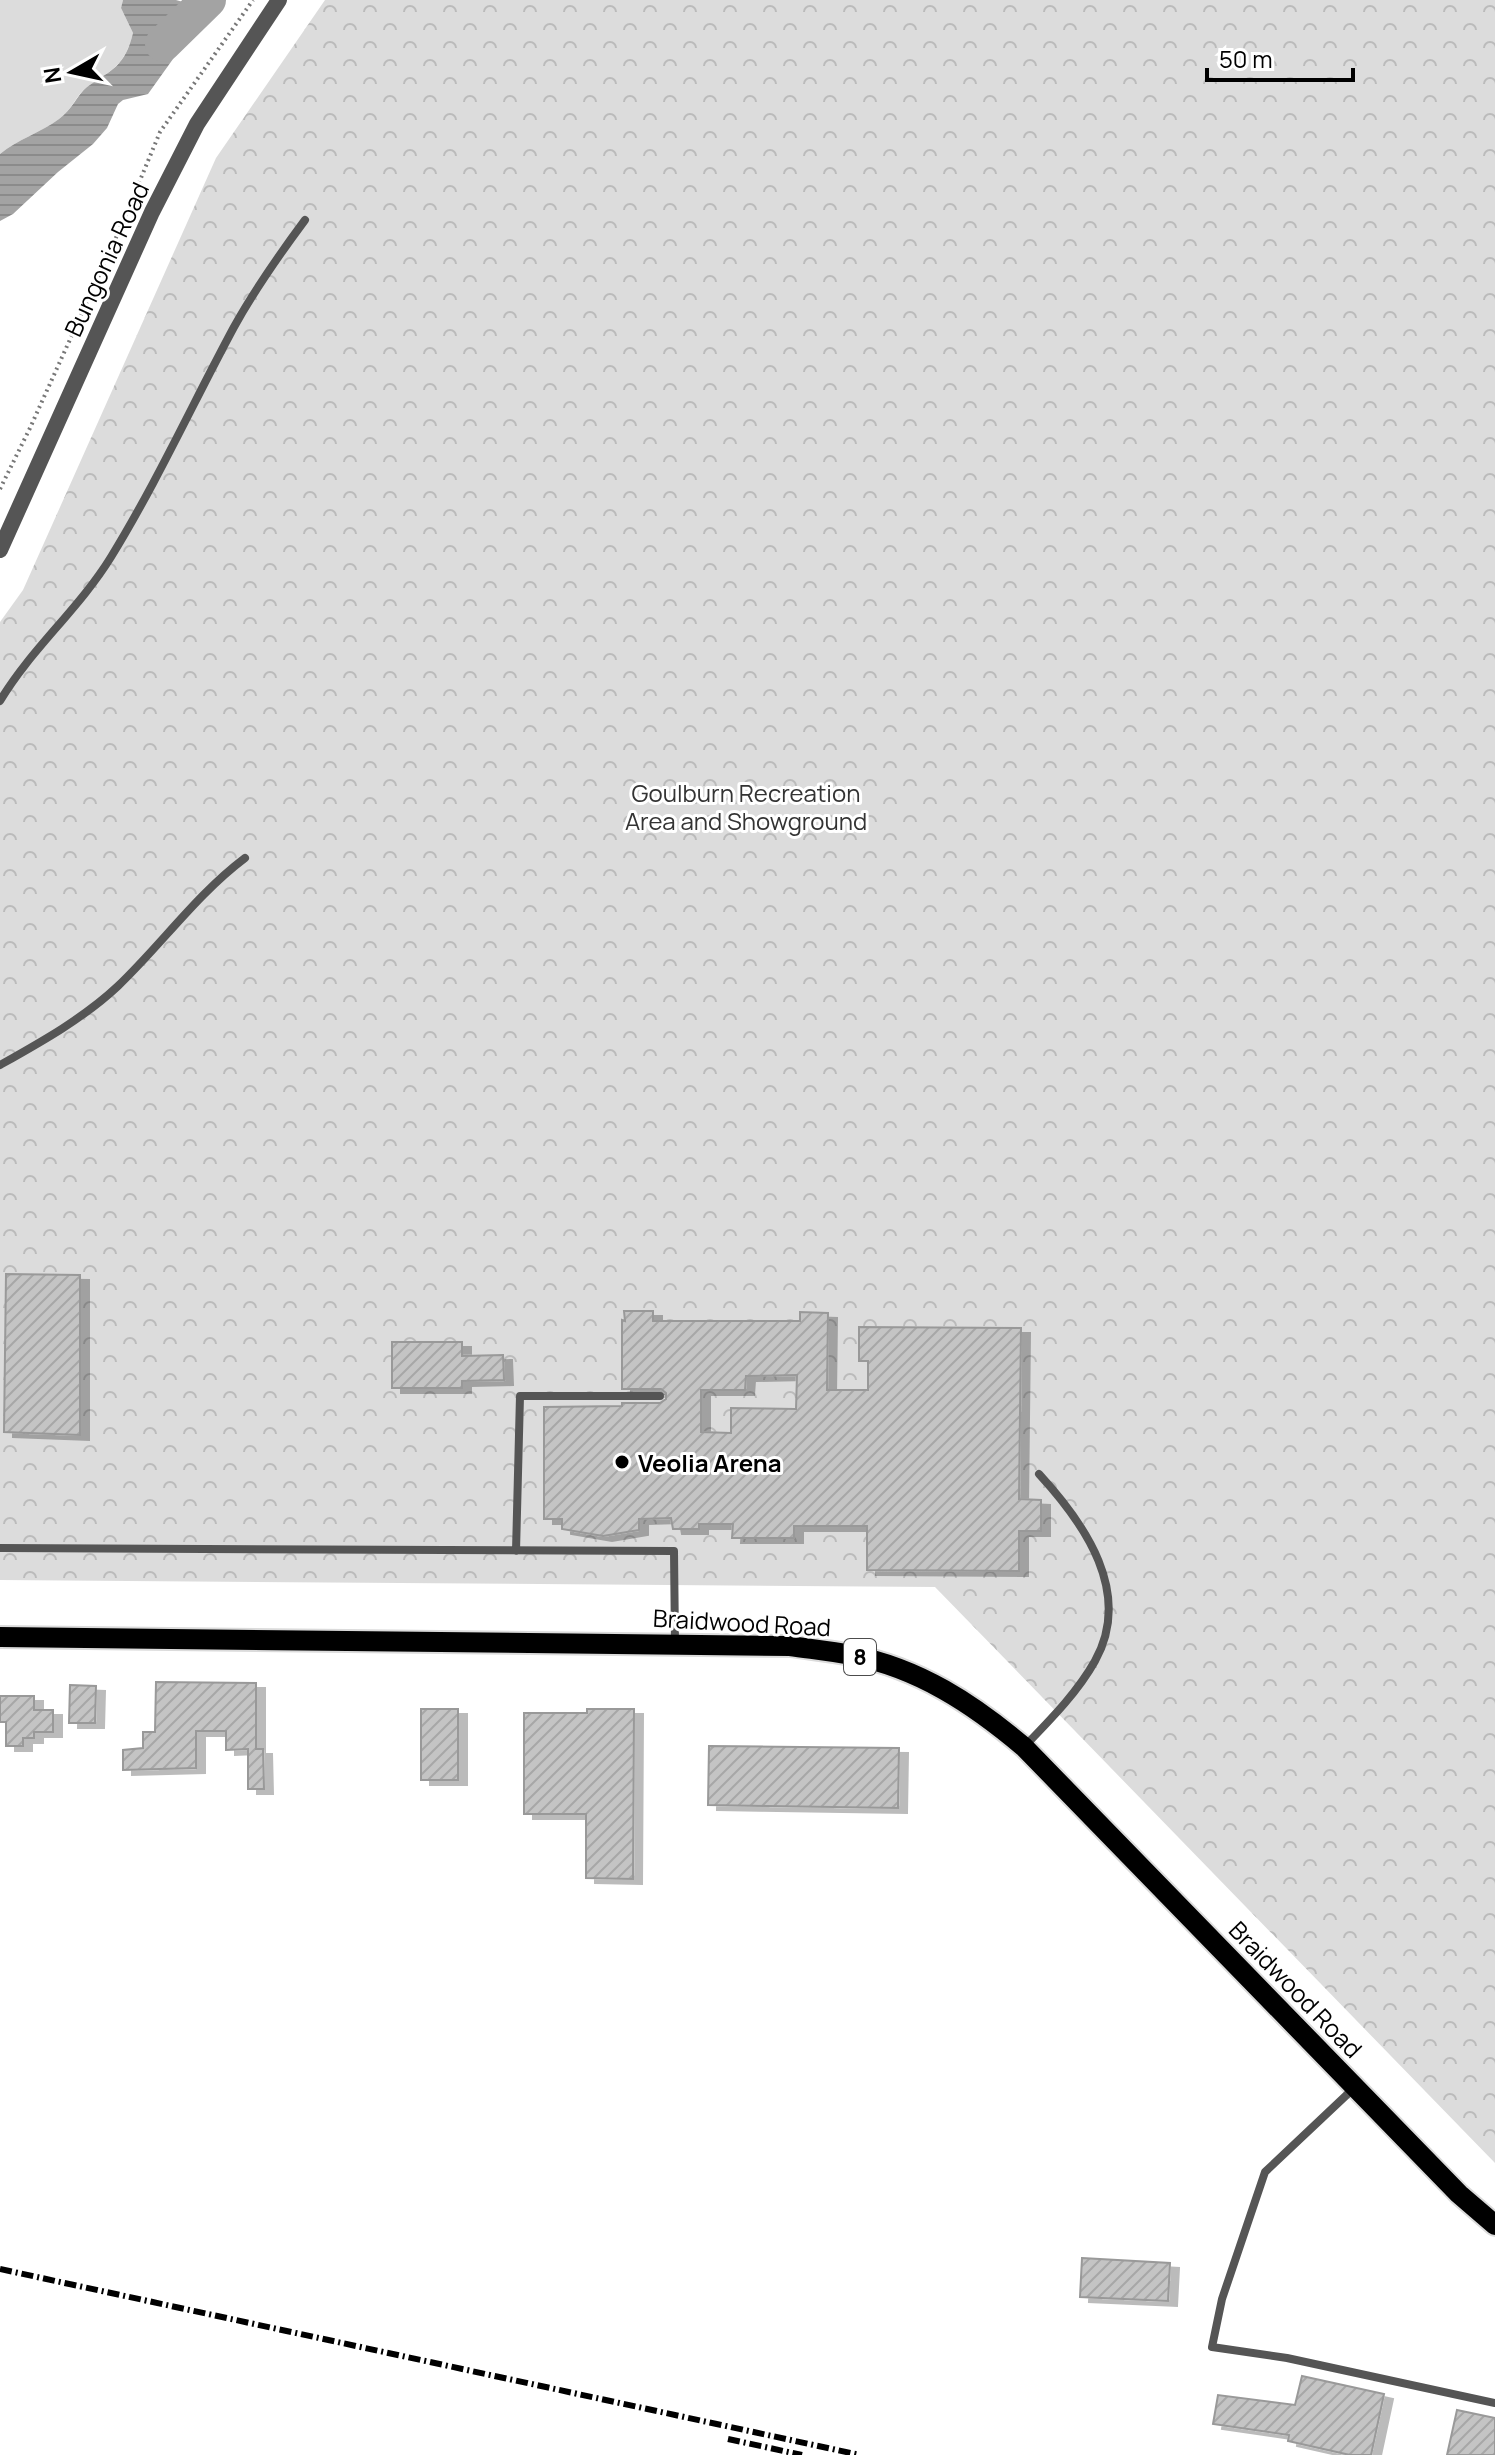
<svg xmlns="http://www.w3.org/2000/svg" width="1495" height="2455" font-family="Manrope,sans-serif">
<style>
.grass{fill:#dcdcdc}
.park{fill:url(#park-crowns)}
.water{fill:url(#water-rules)}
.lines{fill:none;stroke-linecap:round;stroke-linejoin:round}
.river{stroke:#a3a3a3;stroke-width:36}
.building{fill:url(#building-hatch);stroke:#999;stroke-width:2;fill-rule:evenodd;filter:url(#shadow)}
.primary-casing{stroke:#dbdbdb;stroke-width:24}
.path{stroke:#777;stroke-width:4;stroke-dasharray:2 4;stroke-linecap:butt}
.service{stroke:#555;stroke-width:8}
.tertiary{stroke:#555;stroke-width:16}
.primary{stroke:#000;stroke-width:20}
.rail{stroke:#000;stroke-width:6;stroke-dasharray:12 4 2 4;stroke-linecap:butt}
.poi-dot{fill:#000;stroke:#fff;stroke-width:3}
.labels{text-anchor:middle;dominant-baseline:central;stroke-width:6;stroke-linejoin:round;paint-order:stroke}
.shield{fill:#fff;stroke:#4c4c4c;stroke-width:2}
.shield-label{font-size:22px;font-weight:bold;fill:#000}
.street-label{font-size:24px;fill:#000;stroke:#fff}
.park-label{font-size:24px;fill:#333;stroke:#fff}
.poi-label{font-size:24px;font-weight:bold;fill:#000;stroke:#fff;text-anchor:start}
</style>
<defs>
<pattern id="park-crowns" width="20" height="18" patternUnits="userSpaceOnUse" patternTransform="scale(2)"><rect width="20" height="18" fill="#dcdcdc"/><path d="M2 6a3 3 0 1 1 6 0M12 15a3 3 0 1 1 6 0" fill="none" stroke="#bbb"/></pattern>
<pattern id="water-rules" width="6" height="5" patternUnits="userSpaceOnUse" patternTransform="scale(2)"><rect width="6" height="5" fill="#a3a3a3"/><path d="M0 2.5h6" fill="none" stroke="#8b8b8b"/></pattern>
<pattern id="building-hatch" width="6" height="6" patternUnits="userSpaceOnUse" patternTransform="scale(2)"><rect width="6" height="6" fill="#c4c4c4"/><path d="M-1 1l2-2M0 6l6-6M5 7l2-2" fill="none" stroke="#a7a7a7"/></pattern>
<filter id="shadow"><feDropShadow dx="9" dy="5" stdDeviation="0" flood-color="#0004"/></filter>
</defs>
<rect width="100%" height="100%" fill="#fff"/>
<path class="grass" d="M0 0H123L121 8 133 33C125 65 113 69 87 87 77 94 71 111 59 119 40 133 18 139 0 154Z"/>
<path class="park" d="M325 0H1495V2163L935 1587 0 1580V622L23 590 216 158Z"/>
<path class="water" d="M123 0H176L183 2 188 10 203 13V17L148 94 123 100 118 104 107 128 93 144 58 172 13 214 0 221V154C18 139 40 133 59 119 71 111 78 94 87 87 113 69 125 66 133 33L121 8Z"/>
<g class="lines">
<path class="river" d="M163 44 208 0"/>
</g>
<path class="building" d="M6 1274 80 1275V1435L4 1432Z
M624 1311H653V1321H800V1312L828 1313 827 1390H868V1361H859V1327L1021 1328 1019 1499 1041 1500V1531H1019V1571L867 1570V1526H794V1538H732L733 1524H699V1529H673L671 1518 639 1519V1530L603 1536 562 1529V1519H544V1407L622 1406V1403H660L666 1399V1393L661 1389H622V1320L625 1321ZM797 1375 796 1409 731 1408V1433L701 1432V1390H745L746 1376Z
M392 1342H462V1356L503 1355 504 1380 462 1381V1388H392Z
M156 1682 256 1683V1749H263L264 1789H248V1749L226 1750V1731H196V1768L123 1770V1750L143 1748V1732H155Z
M70 1685 96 1686 95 1723H69Z
M0 1696H34V1710H53V1732H34V1738H23V1746H6V1722H0Z
M421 1709H458V1780H421Z
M587 1709H634L633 1879 586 1878V1814H524V1713H587Z
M709 1746 899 1748 898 1808 708 1805Z
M1082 2258 1170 2263 1168 2301 1080 2297Z
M1302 2376 1384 2394 1371 2455H1350L1288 2441 1289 2435 1213 2424 1218 2395 1295 2405Z
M1457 2410 1495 2418V2455H1447Z"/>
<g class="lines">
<g class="primary-casing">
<path id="primary" d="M0 1637 790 1646C810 1649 831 1651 851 1655 919 1668 973 1704 1024 1747L1459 2194 1495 2225"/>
</g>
<path class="path" d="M0 489 30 428 119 231 160 132 253 0"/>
<path class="service" d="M0 701C31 649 79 609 111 557 157 482 193 403 234 327 255 289 279 255 305 220
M0 1065C41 1042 84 1018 118 986 162 944 196 895 245 858
M0 1548 674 1551 675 1643
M516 1551 520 1396H660
M1024 1747C1050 1720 1077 1693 1095 1661 1133 1593 1085 1524 1039 1474
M1354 2088 1265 2172 1222 2299 1212 2347 1287 2358 1495 2403"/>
<path class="tertiary" d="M0 550 152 212 197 124 279 0"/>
<use href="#primary" class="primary"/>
<path class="rail" d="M0 2269 860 2455
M728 2439 802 2455"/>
</g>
<circle class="poi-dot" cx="622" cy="1462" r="8"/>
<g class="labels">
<rect class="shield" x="844" y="1639" width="32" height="36" rx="6"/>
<g class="shield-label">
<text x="860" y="1657">8</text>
</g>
<g class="street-label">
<text transform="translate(106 259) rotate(-65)">Bungonia Road</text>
<text transform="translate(742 1622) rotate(3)">Braidwood Road</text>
<text transform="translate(1296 1989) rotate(46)">Braidwood Road</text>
</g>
<g class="park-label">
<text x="746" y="792">Goulburn Recreation<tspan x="746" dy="28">Area and Showground</tspan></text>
</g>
<g class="poi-label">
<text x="638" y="1462">Veolia Arena</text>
</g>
</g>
<g transform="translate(72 72) rotate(261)" stroke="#ffffff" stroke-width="6" paint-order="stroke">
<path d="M0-6L14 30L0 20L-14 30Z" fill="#000000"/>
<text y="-12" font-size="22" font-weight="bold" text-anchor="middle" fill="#000000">N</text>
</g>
<path d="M1207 68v12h146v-12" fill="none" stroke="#000000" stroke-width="4"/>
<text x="1219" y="68" font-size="24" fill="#000000" stroke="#ffffff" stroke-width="6" paint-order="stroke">50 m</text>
</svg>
